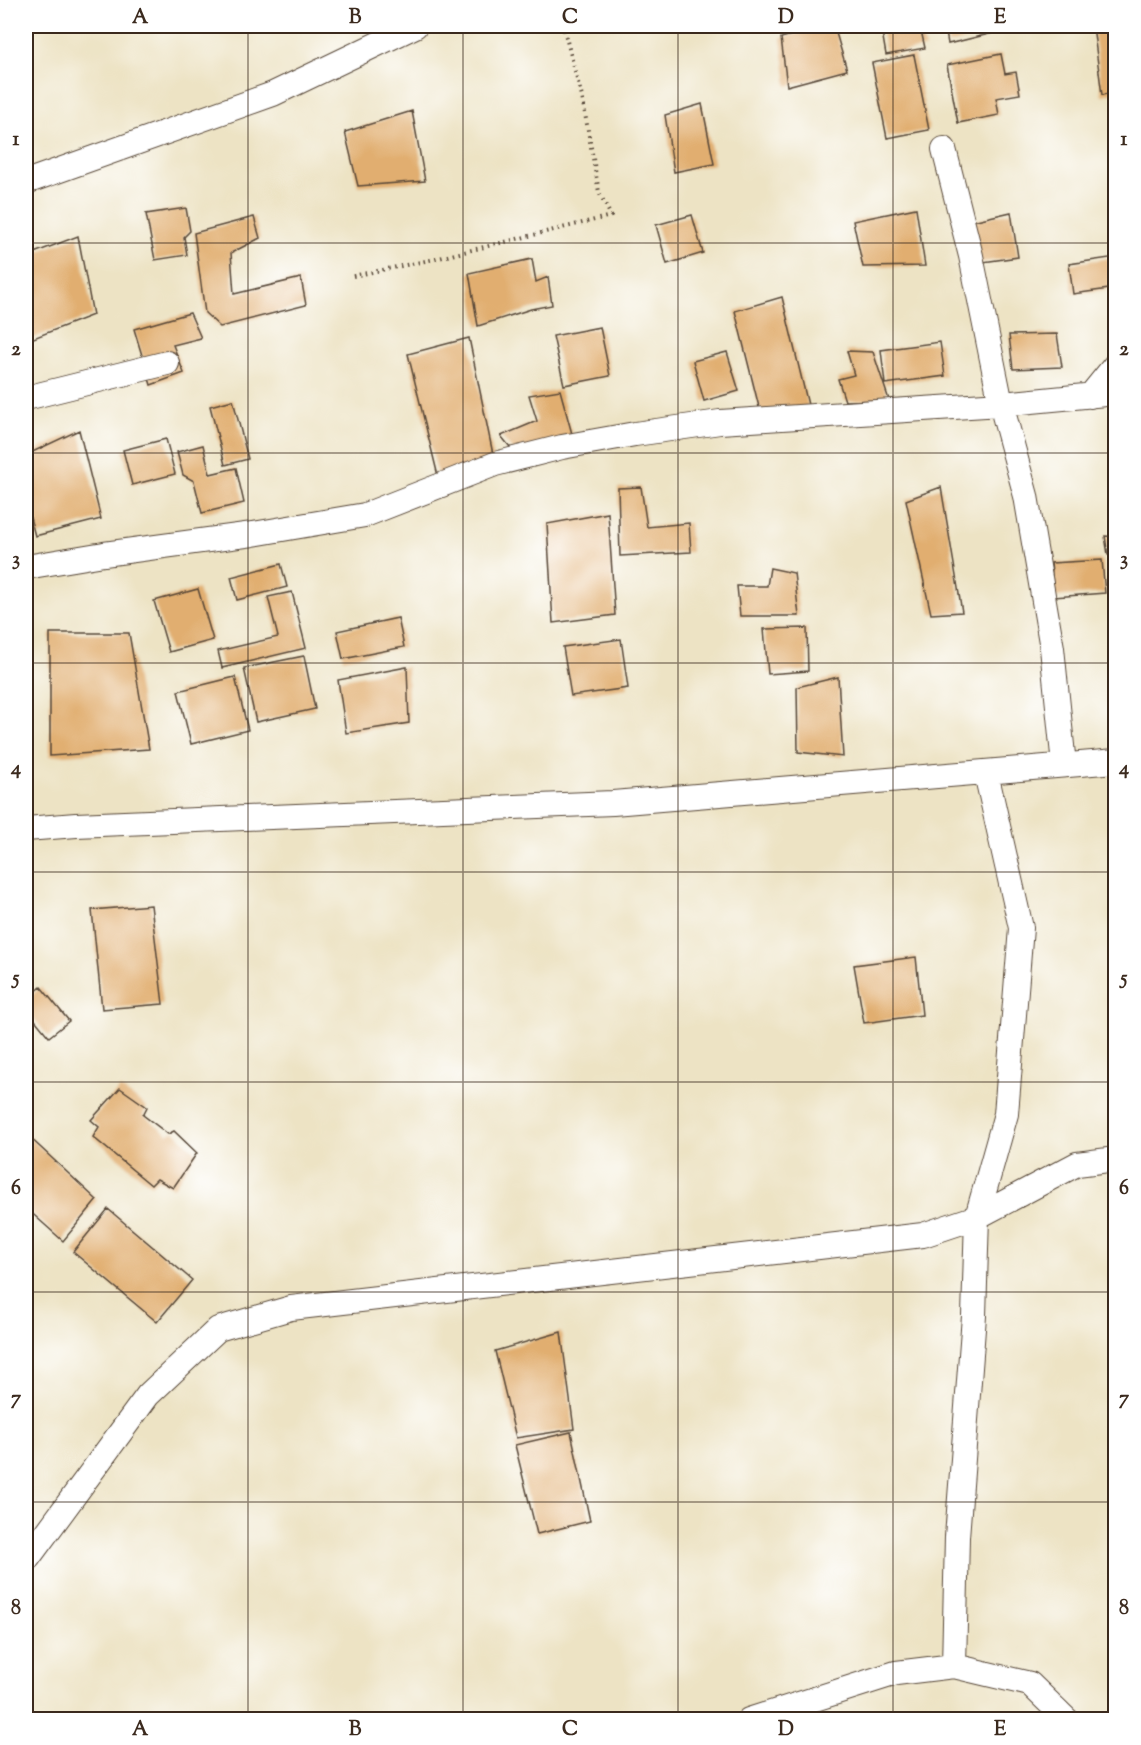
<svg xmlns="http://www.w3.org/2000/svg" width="1141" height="1745" font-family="'Sorts Mill Goudy',serif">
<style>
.building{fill:#e1ae6f}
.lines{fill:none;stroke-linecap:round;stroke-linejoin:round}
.minor-casing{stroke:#564637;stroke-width:26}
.path{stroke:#564637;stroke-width:4;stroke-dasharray:1.5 4.5;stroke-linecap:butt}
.minor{stroke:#fff;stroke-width:24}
.grid{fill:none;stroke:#3b2a1e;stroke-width:1.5;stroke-opacity:0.55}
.neatline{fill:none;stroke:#3b2a1e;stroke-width:2}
.grid-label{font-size:20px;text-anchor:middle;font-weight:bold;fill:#3b2a1e}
</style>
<rect width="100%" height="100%" fill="#fff"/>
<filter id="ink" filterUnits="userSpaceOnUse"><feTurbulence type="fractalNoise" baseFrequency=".0167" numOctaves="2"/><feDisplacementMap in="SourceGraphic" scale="12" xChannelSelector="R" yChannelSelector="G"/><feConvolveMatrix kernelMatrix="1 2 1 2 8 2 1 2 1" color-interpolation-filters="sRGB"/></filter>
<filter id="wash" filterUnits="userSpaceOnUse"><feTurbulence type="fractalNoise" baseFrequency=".008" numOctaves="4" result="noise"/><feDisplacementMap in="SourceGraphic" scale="24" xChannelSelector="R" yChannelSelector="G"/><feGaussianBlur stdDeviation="1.35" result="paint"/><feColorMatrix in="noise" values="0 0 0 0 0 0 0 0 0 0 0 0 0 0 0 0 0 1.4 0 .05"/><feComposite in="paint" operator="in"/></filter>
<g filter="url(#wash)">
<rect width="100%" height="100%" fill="#ede3c4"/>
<g id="blocks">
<path class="building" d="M824 26H834L847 70 787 86 781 38Z
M881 26H920L925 48 886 55Z
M945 26H1022L948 44Z
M1093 26H1116V92L1102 95Z
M1001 54 1005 74 1016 72 1020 94 996 98 999 115 958 123 947 65Z
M914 55 929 130 887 138 872 63Z
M702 104 714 164 674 172 665 115Z
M412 111 425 181 358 186 345 132Z
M186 208 190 231 184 237 187 255 155 260 146 214Z
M916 208 925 266 863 267 853 221Z
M1011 212 1018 257 962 265 955 225Z
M692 215 703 253 667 264 656 225Z
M254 217 260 238 231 253 234 294 301 278 306 305 220 327 205 313 194 233Z
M78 236 93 315 26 341V256Z
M1116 257V288L1073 294 1069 264Z
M532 259 536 282 548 277 552 305 531 309 478 326 469 273Z
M782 297 809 409 762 419 735 311Z
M190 313 201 338 173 345 184 373 151 385 134 329Z
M600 327 610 376 564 385 553 336Z
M1057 334 1062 367 1013 369 1009 335Z
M469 338 495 464 438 476 408 354Z
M940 342 945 376 885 384 881 350Z
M847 351 873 352 889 400 845 401 838 379 854 375Z
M727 352 739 391 704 401 693 361Z
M560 390 575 445 519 458 501 436 537 421 529 395Z
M233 400 248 459 225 465 210 406Z
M79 430 101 519 35 536 26 503V455Z
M166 439 175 474 132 485 123 450Z
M203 445 210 474 236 468 244 503 202 513 194 481 183 475 177 452Z
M641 487 647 527 689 523 691 552 620 556 618 488Z
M941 487 962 612 931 614 906 500Z
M608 513 615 615 553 623 547 524Z
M1105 536 1116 537V555H1108Z
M1102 560 1105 593 1054 597 1051 563Z
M281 564 287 587 237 600 231 577Z
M770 568 794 573 799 616H740L737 586H767Z
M198 589 213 640 169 652 154 601Z
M292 592 306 648 222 668 218 651 278 637 268 597Z
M398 618 404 647 343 659 337 631Z
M807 628 808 671 768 674 764 629Z
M50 633H129L149 749 50 756Z
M621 639 628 688 571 696 563 647Z
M304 656 315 709 256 722 244 668Z
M407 667 409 723 346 733 338 680Z
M235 677 248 730 191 744 178 691Z
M838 677 843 757 798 752 797 687Z
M151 905 163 1004 102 1009 92 910Z
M916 957 922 1015 864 1023 854 965Z
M41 987 69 1021 49 1037 26 1009V1000Z
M120 1088 147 1107 143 1115 168 1134 174 1131 197 1153 173 1188 157 1179 151 1185 93 1137 99 1127 91 1120Z
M26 1134 97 1200 63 1241 26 1208Z
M108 1209 192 1280 157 1322 73 1252Z
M561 1332 574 1429 516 1438 495 1351Z
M571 1432 590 1521 537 1534 515 1445Z"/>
</g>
</g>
<g filter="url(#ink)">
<use href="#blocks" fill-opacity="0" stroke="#564637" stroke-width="1.5"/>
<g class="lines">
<g class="minor-casing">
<path id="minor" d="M944 149 971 256 1001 404 1026 496 1052 648 1064 765
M26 182 273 94 415 26
M1090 396 1116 364
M26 398 167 363
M26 567 104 554 253 534 365 515 495 464 562 447 635 434 720 422 1001 404 1116 393
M26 829 76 825 613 803 1116 761
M26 1561 148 1395 218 1329 291 1308 923 1235 977 1217 1077 1164 1116 1159
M954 1666 957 1537 974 1316 977 1217 1006 1114 1021 928 986 773
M749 1720 896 1673 954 1666 1030 1684 1067 1720"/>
</g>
<path class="path" d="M353 276 435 259 611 216 599 192 582 97 563 26"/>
<use href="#minor" class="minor"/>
</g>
</g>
<path class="grid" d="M248 26V1720M463 26V1720M678 26V1720M893 26V1720M26 243H1116M26 453H1116M26 663H1116M26 872H1116M26 1082H1116M26 1292H1116M26 1502H1116"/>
<rect width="1141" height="1745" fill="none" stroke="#fff" stroke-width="66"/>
<rect x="33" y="33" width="1075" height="1679" class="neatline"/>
<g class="grid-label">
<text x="140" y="23">A</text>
<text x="355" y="23">B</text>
<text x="570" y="23">C</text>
<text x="786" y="23">D</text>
<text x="1000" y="23">E</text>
<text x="16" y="145">1</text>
<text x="1124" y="145">1</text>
<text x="16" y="355">2</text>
<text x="1124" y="355">2</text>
<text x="16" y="565">3</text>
<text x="1124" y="565">3</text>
<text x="16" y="774">4</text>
<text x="1124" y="774">4</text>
<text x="16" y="984">5</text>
<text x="1124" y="984">5</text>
<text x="16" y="1194">6</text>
<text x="1124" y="1194">6</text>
<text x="16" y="1404">7</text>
<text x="1124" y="1404">7</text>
<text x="16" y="1614">8</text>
<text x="1124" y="1614">8</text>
<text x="140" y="1735">A</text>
<text x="355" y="1735">B</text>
<text x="570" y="1735">C</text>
<text x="786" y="1735">D</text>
<text x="1000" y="1735">E</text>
</g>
</svg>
